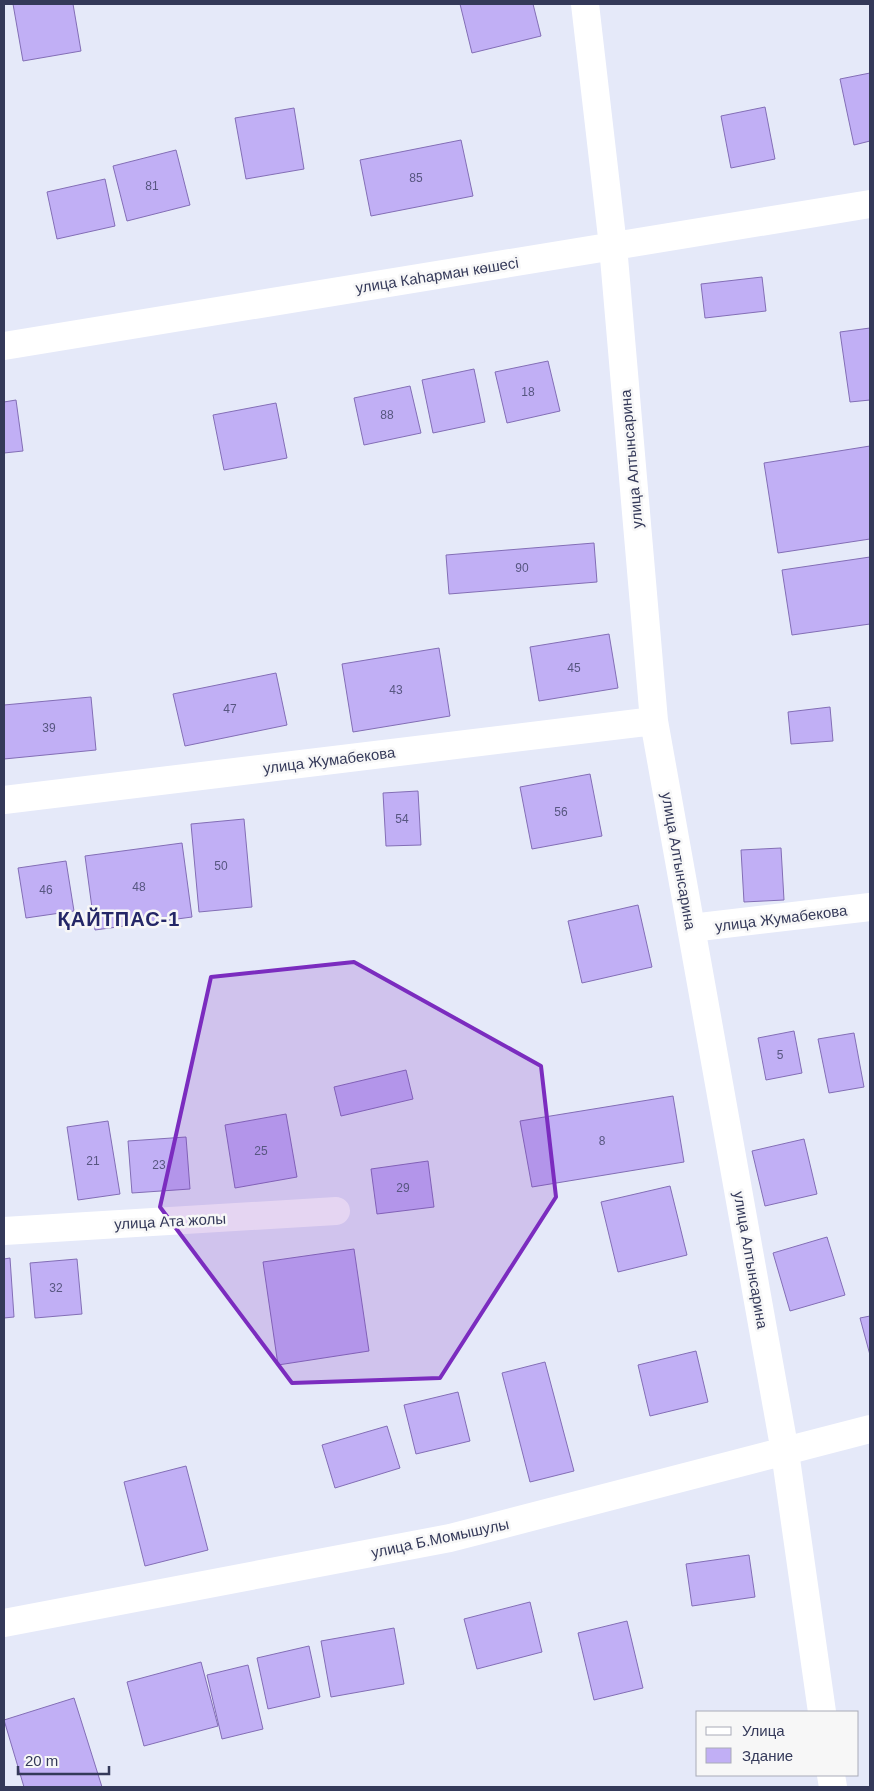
<svg xmlns="http://www.w3.org/2000/svg" width="874" height="1791" font-family="Helvetica,sans-serif">
<style>
.building{fill:#c1aff5;stroke:#836eb6}
.lines{fill:none;stroke-linecap:round;stroke-linejoin:round}
.minor{stroke:#fff;stroke-width:28}
.marked{fill:#7b2cbf;fill-opacity:0.2;stroke:#7b2cbf;stroke-width:4;stroke-linejoin:round}
.labels{text-anchor:middle;dominant-baseline:central;stroke-width:5;stroke-linejoin:round;paint-order:stroke}
.number-label{font-size:12px;fill:#575680}
.street-label{font-size:15px;fill:#343959;stroke:#f7f7f7}
.district-label{font-size:20px;font-weight:bold;letter-spacing:1px;fill:#242767;stroke:#f7f7f7}
</style>
<rect width="100%" height="100%" fill="#e5e9f9"/>
<path class="building" d="M13 4H73L81 51 23 61Z
M460 4H533L541 36 472 53Z
M870 73V141L854 145 840 79Z
M765 107 775 159 731 168 721 116Z
M294 108 304 169 246 179 235 118Z
M461 140 473 196 371 216 360 160Z
M176 150 190 205 127 221 113 166Z
M105 179 115 226 57 239 47 192Z
M762 277 766 311 705 318 701 284Z
M870 328V400L850 402 840 332Z
M548 361 560 411 507 423 495 372Z
M474 369 485 422 433 433 422 380Z
M410 386 421 433 364 445 354 398Z
M16 400 23 451 4 453V402Z
M276 403 287 458 224 470 213 415Z
M870 446V539L778 553 764 463Z
M594 543 597 582 449 594 446 555Z
M870 557V624L792 635 782 570Z
M609 634 618 688 539 701 530 647Z
M439 648 450 716 353 732 342 664Z
M276 673 287 725 185 746 173 694Z
M91 697 96 750 4 759V705Z
M830 707 833 741 791 744 788 712Z
M590 774 602 836 532 849 520 787Z
M418 791 421 845 386 846 383 793Z
M244 819 252 907 199 912 191 824Z
M182 843 192 917 95 930 85 856Z
M781 848 784 900 744 902 741 850Z
M66 861 74 911 26 918 18 868Z
M638 905 652 967 582 983 568 921Z
M794 1031 802 1073 766 1080 758 1038Z
M854 1033 864 1087 829 1093 818 1039Z
M406 1070 413 1099 341 1116 334 1087Z
M673 1096 684 1162 532 1187 520 1121Z
M286 1114 297 1177 235 1188 225 1125Z
M108 1121 120 1194 78 1200 67 1127Z
M186 1137 190 1189 132 1193 128 1141Z
M804 1139 817 1194 765 1206 752 1151Z
M428 1161 434 1207 377 1214 371 1169Z
M670 1186 687 1255 618 1272 601 1202Z
M827 1237 845 1295 790 1311 773 1253Z
M354 1249 369 1351 278 1365 263 1262Z
M10 1258 14 1317 4 1318V1259Z
M77 1259 82 1314 35 1318 30 1263Z
M870 1316V1355L860 1318Z
M696 1351 708 1402 650 1416 638 1365Z
M545 1362 574 1471 530 1482 502 1373Z
M458 1392 470 1441 416 1454 404 1405Z
M387 1426 400 1468 335 1488 322 1445Z
M186 1466 208 1550 145 1566 124 1482Z
M749 1555 755 1597 692 1606 686 1564Z
M530 1602 542 1652 477 1669 464 1619Z
M627 1621 643 1688 594 1700 578 1633Z
M394 1628 404 1684 331 1697 321 1641Z
M309 1646 320 1697 268 1709 257 1658Z
M201 1662 218 1726 144 1746 127 1682Z
M248 1665 263 1729 222 1739 207 1675Z
M74 1698 102 1787H24L4 1720Z"/>
<g class="lines">
<path class="minor" d="M585 4 613 246 654 721 785 1452 822 1712
M4 346 870 204
M4 800 654 721
M691 928 870 907
M4 1231 336 1211
M4 1623 450 1538 870 1429
M831 1775 833 1787"/>
</g>
<path class="marked" d="M354 962 541 1066 556 1197 440 1378 292 1383 160 1207 211 977Z"/>
<g class="labels">
<g class="number-label">
<text x="416" y="178">85</text>
<text x="152" y="186">81</text>
<text x="528" y="392">18</text>
<text x="387" y="415">88</text>
<text x="522" y="568">90</text>
<text x="574" y="668">45</text>
<text x="396" y="690">43</text>
<text x="230" y="709">47</text>
<text x="49" y="728">39</text>
<text x="561" y="812">56</text>
<text x="402" y="819">54</text>
<text x="221" y="866">50</text>
<text x="139" y="887">48</text>
<text x="46" y="890">46</text>
<text x="780" y="1055">5</text>
<text x="602" y="1141">8</text>
<text x="261" y="1151">25</text>
<text x="93" y="1161">21</text>
<text x="159" y="1165">23</text>
<text x="403" y="1188">29</text>
<text x="56" y="1288">32</text>
</g>
<g class="street-label">
<text transform="translate(437 275) rotate(-9)">улица Каһарман көшесі</text>
<text transform="translate(631 459) rotate(-95)">улица Алтынсарина</text>
<text transform="translate(329 760) rotate(-7)">улица Жумабекова</text>
<text transform="translate(679 861) rotate(80)">улица Алтынсарина</text>
<text transform="translate(781 918) rotate(-7)">улица Жумабекова</text>
<text transform="translate(170 1221) rotate(-3)">улица Ата жолы</text>
<text transform="translate(751 1260) rotate(80)">улица Алтынсарина</text>
<text transform="translate(440 1538) rotate(-12)">улица Б.Момышулы</text>
</g>
<g class="district-label">
<text x="119" y="919">ҚАЙТПАС-1</text>
</g>
</g>
<rect width="874" height="1791" fill="none" stroke="#343959" stroke-width="10"/>
<rect x="696" y="1711" width="162" height="65" fill="#f7f7f7" stroke="#a9abb8"/>
<rect x="706" y="1727" width="25" height="8" fill="#ffffff" stroke="#a9abb8"/>
<text x="742" y="1736" font-size="15" fill="#343959">Улица</text>
<rect x="706" y="1748" width="25" height="15" fill="#c1aff5" stroke="#a9abb8"/>
<text x="742" y="1761" font-size="15" fill="#343959">Здание</text>
<path d="M18 1766v8h91v-8" fill="none" stroke="#343959" stroke-width="2.5"/>
<text x="25" y="1766" font-size="15" fill="#343959" stroke="#f7f7f7" stroke-width="4" paint-order="stroke">20 m</text>
</svg>
